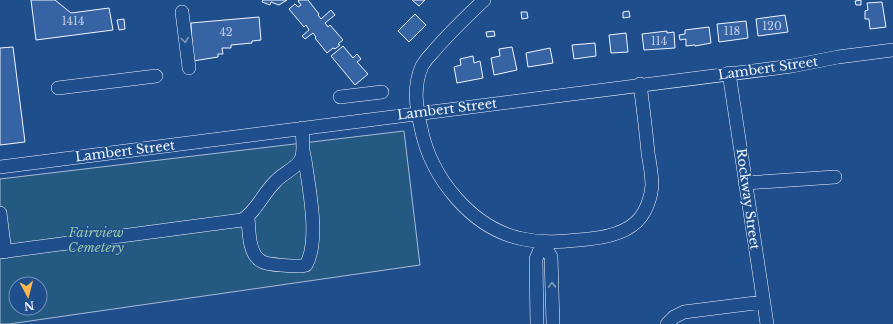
<svg xmlns="http://www.w3.org/2000/svg" width="893" height="324" font-family="'Libre Baskerville',serif">
<style>
.green{fill:#245a82;stroke:#a8bbd7;fill-rule:evenodd}
.building{fill:#3563a3;stroke:#f2f6ff}
.lines{fill:none;stroke-linecap:round;stroke-linejoin:round}
.minor-casing{stroke:#f2f6ff;stroke-width:14}
.minor{stroke:#1f4e8c;stroke-width:13}
.oneway{stroke:#7e9ac0}
.labels{text-anchor:middle;dominant-baseline:central;stroke-width:3;stroke-linejoin:round;paint-order:stroke}
.number-label{font-size:11px;fill:#c3d1e8}
.street-label{font-size:13px;fill:#f2f6ff;stroke:#1f4e8c}
.park-label{font-size:13px;font-style:italic;fill:#97c8a6;stroke:#1f4e8c}
</style>
<rect width="100%" height="100%" fill="#1f4e8c"/>
<path class="green" d="M404 131 420 265 9 324H0V179ZM16 284H40V308H16Z"/>
<path class="building" d="M31 0H55L71 13 109 8 113 30 36 40Z
M263 0H287L279 5 271 2 270 5 262 2Z
M299 0H308L319 14 318 15 321 19 331 10 335 15 325 23 328 27 330 25 343 40 338 44 340 45 335 49 333 48 327 53 315 38 316 37 313 33 305 39 302 36 309 30 306 25 304 27 289 9 295 4 298 7 301 5 298 1Z
M412 0H425L419 6Z
M861 0V5H856L855 1Z
M882 2 886 27 870 29 869 19H865V11L868 10 867 3Z
M629 11 630 17 623 18V12Z
M521 12H527L528 18 522 19Z
M415 14 426 25 409 42 398 31Z
M785 15 788 32 758 36 756 19Z
M259 17 261 40 252 41V43L231 45V48H222L223 54H218V57L193 61 191 23Z
M124 19 125 29 119 30 117 20Z
M746 21 748 38 719 42 717 24Z
M709 27 711 43 695 46V45L686 46V39L680 40 679 35 685 34V30Z
M494 31 495 36 487 37 486 32Z
M667 31V33L674 32 675 48 644 50 642 34Z
M626 33 628 52 611 53 609 35Z
M595 43 596 56 574 59 572 45Z
M343 46 353 58 357 54 361 59 357 62 368 74 355 85 331 56Z
M13 47 25 142 0 145V48Z
M512 47 517 70 494 75 491 58 500 56 499 49Z
M550 48 553 63 528 67 526 53Z
M473 56 474 63 480 61 483 78 457 83 454 67 461 65 460 59Z"/>
<g class="lines">
<g class="minor-casing">
<path id="minor" d="M484 0C466 17 449 33 433 52 429 56 425 61 422 66 413 86 416 107 421 128 431 178 472 229 523 239 546 244 567 241 589 239 609 237 634 231 644 212 648 205 651 195 652 186 652 176 650 164 648 153 646 130 643 107 640 84
M182 12 189 68
M729 73 767 324
M58 88 156 76
M340 97 382 92
M0 167 792 66 838 57 893 50
M745 183 835 177
M0 213 5 252
M248 216C249 230 248 256 263 262 269 265 292 266 300 266L306 265C320 240 309 189 305 160L303 151
M543 242 551 257 553 324
M0 252 242 220C257 211 263 193 276 181 283 173 297 168 301 159 305 150 302 137 302 128
M537 324 536 259 543 242
M667 324 674 317 684 312 763 302"/>
</g>
<use href="#minor" class="minor"/>
</g>
<defs><path id="oneway-chevron" d="M-2-3.5L2.5 0L-2 3.5" fill="none" stroke-width="1.6" stroke-linecap="round" stroke-linejoin="round"/></defs>
<g class="oneway">
<use href="#oneway-chevron" transform="translate(185 40) rotate(82)"/>
<use href="#oneway-chevron" transform="translate(552 285) rotate(-92)"/>
</g>
<g class="labels">
<g class="number-label">
<text x="73" y="21">1414</text>
<text x="772" y="26">120</text>
<text x="732" y="31">118</text>
<text x="226" y="32">42</text>
<text x="659" y="41">114</text>
</g>
<g class="street-label">
<text transform="translate(768 68) rotate(-8)">Lambert Street</text>
<text transform="translate(447 109) rotate(-7)">Lambert Street</text>
<text transform="translate(125 151) rotate(-7)">Lambert Street</text>
<text transform="translate(748 199) rotate(82)">Rockway Street</text>
</g>
<g class="park-label">
<text x="96" y="232">Fairview<tspan x="96" dy="15">Cemetery</tspan></text>
</g>
</g>
<g transform="translate(28 296) rotate(173)"><circle r="19" fill="#1f4e8c" stroke="#7391ba"/>
<path d="M0-3L7 15L0 10L-7 15Z" fill="#ffb74d"/>
<text y="-6" font-size="11" font-weight="bold" text-anchor="middle" fill="#f2f6ff">N</text>
</g>
</svg>
